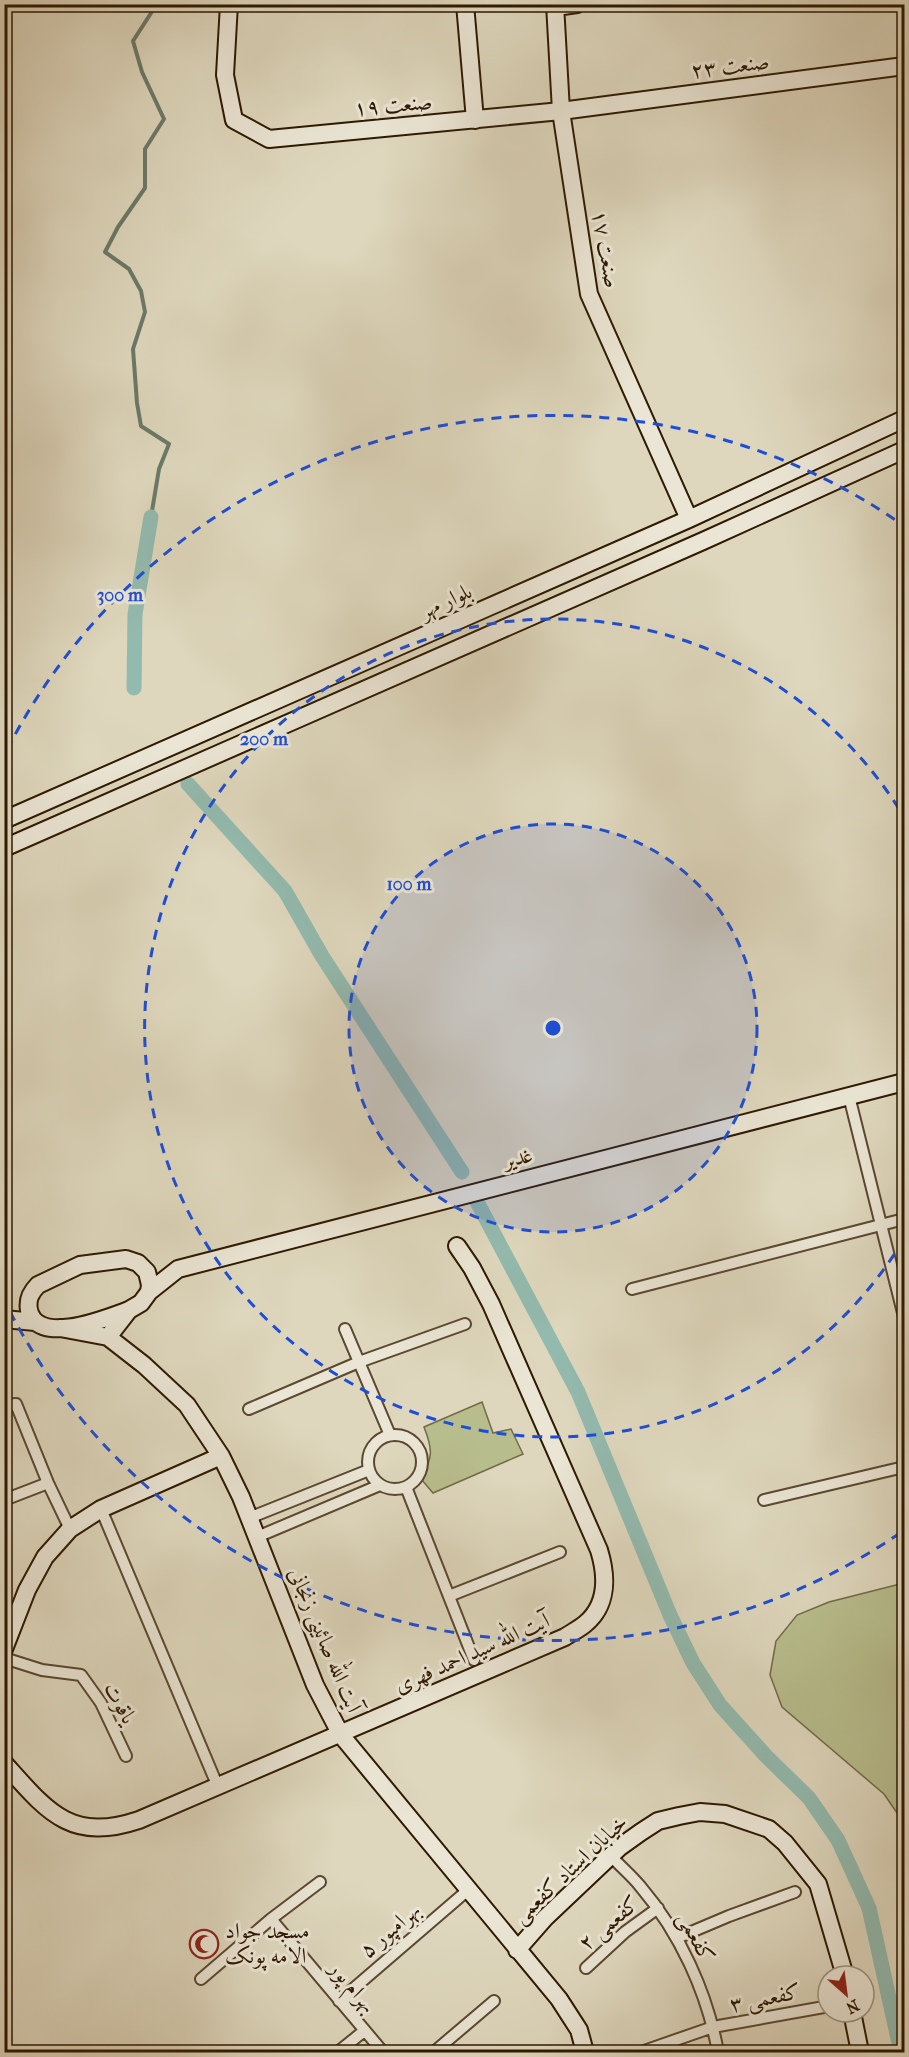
<svg xmlns="http://www.w3.org/2000/svg" width="909" height="2057" font-family="'IM FELL French Canon',Amiri,serif">
<style>
.green{fill:#b8bd8d;stroke:#736b47;stroke-width:1.5}
.lines{fill:none;stroke-linecap:round;stroke-linejoin:round}
.stream{stroke:#6b7a69;stroke-width:4}
.canal{stroke:#93baae;stroke-width:15}
.street-casing{stroke:#5a4830;stroke-width:14}
.secondary-casing{stroke:#2e1901;stroke-width:20}
.street{stroke:#eae5d4;stroke-width:10}
.secondary{stroke:#eae5d4;stroke-width:16}
.ring{fill:none;stroke:#1d4ed8;stroke-width:3;stroke-dasharray:10 8}
.labels{text-anchor:middle;dominant-baseline:central;stroke-width:6;stroke-linejoin:round;paint-order:stroke}
.street-label{font-size:22px;fill:#2e1901;stroke:#eae5d4}
.poi-label{font-size:22px;fill:#2e1901;stroke:#eae5d4;text-anchor:start}
.centre{fill:#1d4ed8;stroke:#eae5d4;stroke-width:3}
.ring-label{font-size:18px;text-anchor:middle;font-weight:bold;fill:#1d4ed8;stroke:#eae5d4;stroke-width:6;stroke-linejoin:round;paint-order:stroke}
</style>
<rect width="100%" height="100%" fill="#ded7bd"/>
<filter id="stains"><feTurbulence type="fractalNoise" baseFrequency=".00333" numOctaves="4"/><feColorMatrix values="0 0 0 0 .2 0 0 0 0 .09 0 0 0 0 .02 0 0 0 .5 -.17"/></filter>
<radialGradient id="worn" r=".72"><stop offset=".6" stop-color="#630" stop-opacity="0"/><stop offset="1" stop-color="#630" stop-opacity=".3"/></radialGradient>
<path class="green" d="M482 1402 493 1433 511 1429 523 1454 433 1493 421 1479C433 1457 433 1450 424 1427Z
M904 1583V1823L884 1794 782 1707 770 1675 776 1641 797 1615 829 1602Z"/>
<g class="lines">
<path class="stream" d="M145 4 153 10 133 41 142 72 164 119 145 149V188L118 227 105 252 129 269 141 291 145 312 133 349 137 403 141 426 169 444 159 469 151 517"/>
<path class="canal" d="M134 688 135 614 151 517
M188 784 285 891 322 956 462 1172
M475 1198 578 1392 670 1615 693 1663 720 1705 766 1756 809 1798 838 1840 869 1908 901 2052"/>
<g class="street-casing">
<path id="street" d="M849 1096 904 1317
M632 1289 904 1219
M345 1329 390 1435
M4 1405 16 1404 48 1483 70 1529
M249 1409 359 1362 465 1324
M368 1462a27 27 0 1 1 54 0a27 27 0 1 1-54 0Z
M406 1487 474 1660
M4 1500 48 1483
M764 1500 904 1467
M101 1509 218 1787
M249 1518 369 1470
M257 1537 380 1485
M449 1596 560 1552
M4 1658 42 1670 81 1675 101 1703 126 1756
M611 1856C620 1866 631 1875 640 1886 680 1933 707 1992 718 2052
M271 1919 383 2052
M677 1938 729 1916 795 1892
M586 1968 625 1932 658 1908
M201 1979 271 1919 320 1882
M339 2001 468 1890
M338 2052 364 2031
M434 2052 494 2001
M641 2052 713 2027 824 2007"/>
</g>
<g class="secondary-casing">
<path id="secondary" d="M229 4 225 75 234 120 269 139 561 111 904 66
M465 4 475 120
M555 4 561 111 589 294 689 519
M556 7 577 4
M4 820 689 519 904 419
M4 848 703 541 904 450
M149 1292 178 1269 904 1082
M4 1319 35 1322
M60 1328 108 1337 144 1365 187 1405 221 1456 241 1497 315 1685 341 1735 559 1999 579 2030 585 2052
M108 1337 129 1310 141 1303 149 1292 150 1285 147 1272 138 1263 126 1259 80 1265 38 1285C31 1292 27 1299 29 1310 37 1347 107 1318 129 1310
M4 1649 27 1590 45 1557 70 1529 101 1509 221 1456
M4 1763C47 1811 70 1843 139 1820L565 1637C571 1633 579 1629 585 1624 608 1605 607 1576 599 1550L491 1304 472 1268 457 1246
M517 1950 545 1918 620 1847 641 1832 658 1821 679 1816 700 1812 725 1814 769 1829 785 1843 818 1884 845 1976
M852 2012 860 2052"/>
</g>
<use href="#street" class="street"/>
<use href="#secondary" class="secondary"/>
</g>
<circle cx="553" cy="1028" r="204" fill="#1d4ed8" fill-opacity=".12"/>
<g class="ring">
<circle cx="553" cy="1028" r="204"/>
<path d="M904 1239A409 409 0 1 1 904 817"/>
<path d="M900 1533A613 613 0 0 1 7 1306M7 750A613 613 0 0 1 900 523"/>
</g>
<defs>
<g id="mosque-ring" transform="scale(1.5)"><circle r="9.5" fill="#eae5d4" stroke="#8f2418" stroke-width="1.5"/><path d="M3.5-4.9A6 6 0 1 0 3.5 4.9A5 5 0 1 1 3.5-4.9Z" fill="#8f2418"/></g>
</defs>
<g fill-rule="evenodd">
<use href="#mosque-ring" x="204" y="1944"/>
</g>
<g class="labels">
<g class="street-label">
<text transform="translate(730 66) rotate(-7)">صنعت ۲۳</text>
<text transform="translate(393 105) rotate(-5)">صنعت ۱۹</text>
<text transform="translate(606 249) rotate(80)">صنعت ۱۷</text>
<text transform="translate(446 601) rotate(-24)">بلوار مهر</text>
<text transform="translate(518 1158) rotate(-14)">غدیر</text>
<text transform="translate(325 1640) rotate(67)">آیت الله صائینی زنجانی</text>
<text transform="translate(472 1653) rotate(-24)">آیت الله سید احمد فهری</text>
<text transform="translate(120 1703) rotate(61)">یاقوت</text>
<text transform="translate(570 1869) rotate(-43)">خیابان استاد کفعمی</text>
<text transform="translate(609 1923) rotate(-40)">کفعمی ۲</text>
<text transform="translate(390 1930) rotate(-41)">بهرامپور ۵</text>
<text transform="translate(696 1937) rotate(62)">کفعمی</text>
<text transform="translate(353 1987) rotate(50)">بهرام پور</text>
<text transform="translate(765 1998) rotate(-11)">کفعمی ۳</text>
</g>
<g class="poi-label">
<text x="225" y="1931">مسجد جواد<tspan x="225" dy="25">الامه پونک</tspan></text>
</g>
</g>
<circle cx="553" cy="1028" r="9" class="centre"/>
<g class="ring-label">
<text x="120" y="601">300 m</text>
<text x="264" y="745">200 m</text>
<text x="409" y="890">100 m</text>
</g>
<rect width="909" height="2057" fill="none" stroke="#ded7bd" stroke-width="24"/>
<rect x="6" y="6" width="897" height="2045" fill="none" stroke="#2e1901" stroke-width="3"/>
<rect x="12" y="12" width="885" height="2033" fill="none" stroke="#2e1901" stroke-width="1.5"/>
<g transform="translate(846 1994) rotate(152)"><circle r="28" fill="#eae5d4" stroke="#9f9380" stroke-width="1.5"/>
<path d="M0-4.5L10 22L0 15L-10 22Z" fill="#8f2418"/>
<text y="-9" font-size="16" font-weight="bold" text-anchor="middle" fill="#2e1901">N</text>
</g>
<rect width="100%" height="100%" filter="url(#stains)"/>
<rect width="100%" height="100%" fill="url(#worn)"/>
</svg>
